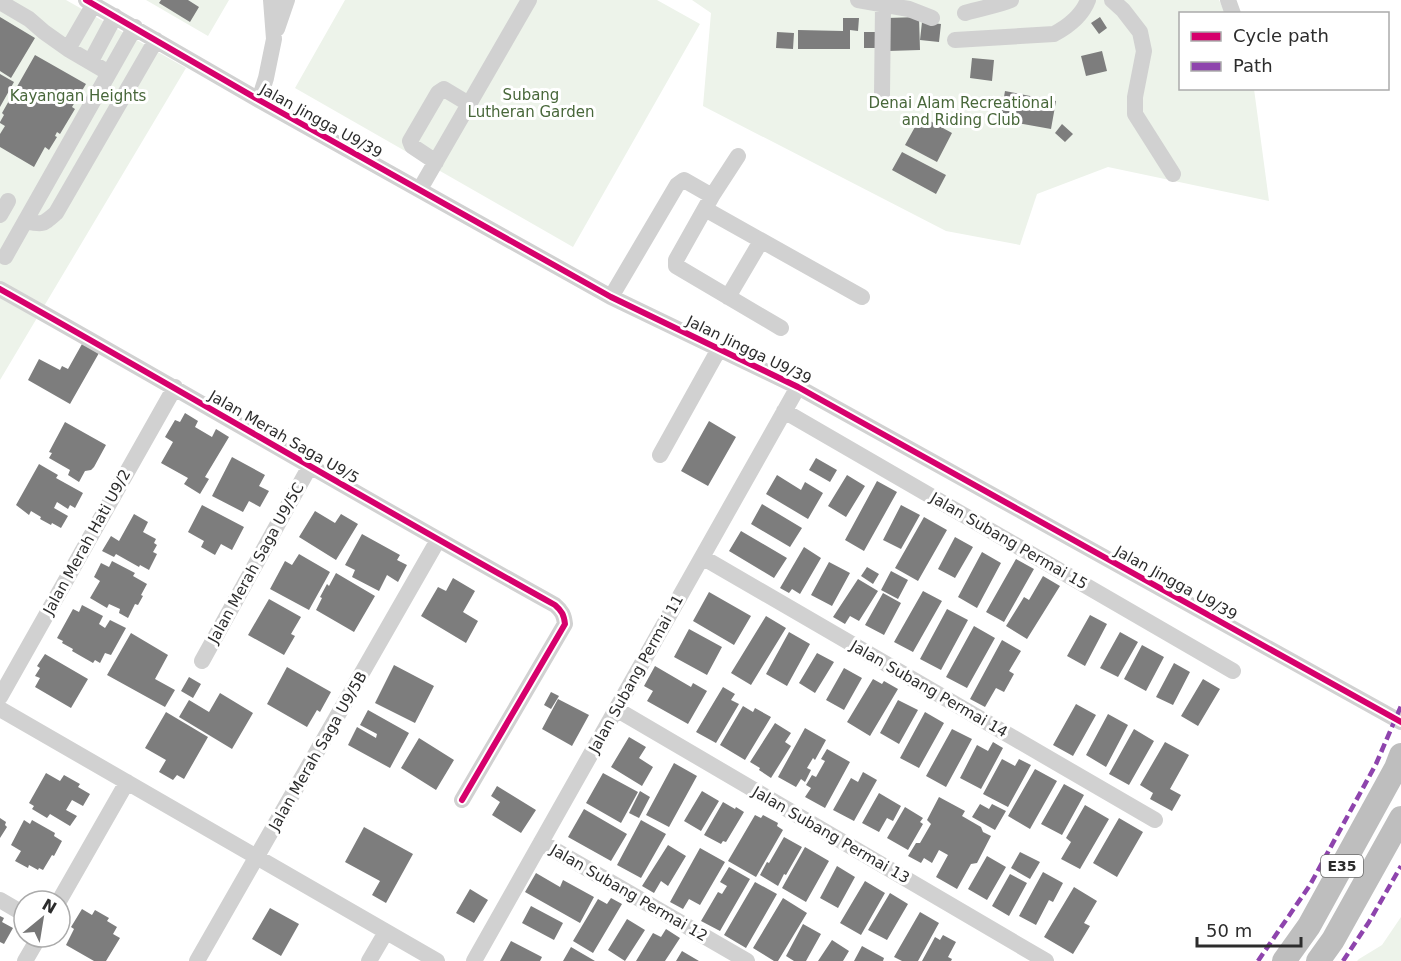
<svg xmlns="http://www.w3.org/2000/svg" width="1401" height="961" font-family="'DejaVu Sans',sans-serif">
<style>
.green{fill:#edf3ea}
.building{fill:#7d7d7d}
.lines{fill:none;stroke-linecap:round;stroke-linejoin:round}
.minor{stroke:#d1d1d1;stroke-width:16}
.highway{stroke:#bebebe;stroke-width:24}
.quiet{stroke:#8e44ad;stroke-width:4.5;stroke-dasharray:9 4.5;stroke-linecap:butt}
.cycleway-casing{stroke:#fff;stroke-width:10}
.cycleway{stroke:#d6006c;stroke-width:6}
.labels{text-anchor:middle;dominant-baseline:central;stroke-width:6;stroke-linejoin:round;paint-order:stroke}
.shield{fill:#fff;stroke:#6b6b6b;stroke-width:1.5}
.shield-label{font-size:14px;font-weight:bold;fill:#2c2c2c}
.park-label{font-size:15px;fill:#48673a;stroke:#fff}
.street-label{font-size:15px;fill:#2c2c2c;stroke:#fff}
</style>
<rect width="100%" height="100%" fill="#fff"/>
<path class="green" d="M0 0H66L186 68 0 380Z
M146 0H229L208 36Z
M345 0H657L700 24 573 247 295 88Z
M692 0H1219L1225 13 1180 14V88L1254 89 1269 201 1108 167 1037 194 1020 245 946 231 703 106 711 13Z
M1401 917V961H1357L1359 959 1382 945Z"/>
<path class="building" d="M161 0H188L199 7 190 22 159 3Z
M0 17 35 38 11 78 0 71Z
M919 17 920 50 888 51 887 18Z
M1100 17 1107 28 1099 34 1091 23Z
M843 18H859L858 31 850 30V49H798V30L843 31Z
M922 22 941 24 939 42 920 40Z
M777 32 794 33 793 49 776 48Z
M864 32H879V48H864Z
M1102 51 1107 71 1086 76 1081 56Z
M35 55 86 84 72 107 75 109 60 134 57 132 55 136 57 137 49 150 45 147 34 167 0 147V134L5 126 0 123V122L4 115 2 113Z
M972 58 994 60 992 81 970 78Z
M0 74 14 82 0 107Z
M1005 91 1056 101 1051 129 1000 120Z
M921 116 952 133 937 162 905 145Z
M1062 124 1073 134 1065 142 1055 133Z
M902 152 946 175 936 194 892 170Z
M82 344 99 353 70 404 28 380 39 359 60 370 62 366 68 369Z
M185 413 198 421 195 427 212 437 216 429 229 437 205 477 209 479 200 494 184 484 188 478 161 463 173 442 165 437 175 420 180 422Z
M709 421 736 437 708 486 681 471Z
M65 422 106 445 94 467 91 470 85 471 79 482 68 475 70 470 49 458 52 453 49 452Z
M232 457 265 475 259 486 269 491 260 507 249 501 243 512 212 496Z
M816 458 837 470 830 482 809 470Z
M39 464 58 475 56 478 83 493 75 508 70 505 68 509 57 502 54 508 68 516 61 528 52 523 51 525 40 519 41 517 31 511 29 515 16 505Z
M777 475 801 490 805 482 823 493 808 519 766 494Z
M847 475 865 486 846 517 828 506Z
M877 481 897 492 864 551 845 540Z
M762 504 802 528 790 547 751 524Z
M202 505 244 527 232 550 221 544 215 555 201 547 204 541 188 532Z
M901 505 920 515 901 549 883 540Z
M315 511 335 523 341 514 358 524 336 560 299 537Z
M134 514 148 522 143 532 156 539 154 543 157 545 153 552 157 554 149 570 140 565 139 567 116 554 114 557 102 551 111 536 119 541Z
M924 517 947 530 918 581 895 568Z
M741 531 787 558 774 578 729 551Z
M362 534 400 555 397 560 407 565 398 582 387 575 379 591 352 577 355 570 345 565Z
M955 537 973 547 955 578 938 569Z
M804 547 821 558 800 594 792 589 789 593 780 588Z
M982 552 1001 563 977 608 958 597Z
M299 554 330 572 309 610 270 589 285 561 292 565Z
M1016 559 1034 569 1004 622 986 612Z
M112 561 135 573 133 576 147 584 141 595 143 596 138 605 135 604 128 618 119 613 120 609 109 604 107 608 90 598 100 581 94 577 101 563 109 567Z
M829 562 850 573 832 606 811 595Z
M867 567 879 574 873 584 861 576Z
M891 571 908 580 898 599 881 590Z
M336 573 375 596 354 632 316 610 322 598 320 597 327 584 329 586Z
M1043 576 1060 586 1027 639 1006 626 1024 597 1029 600Z
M453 578 475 591 463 612 478 621 466 643 421 616 438 587 446 591Z
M858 579 878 591 859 621 850 616 845 624 833 617Z
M923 591 942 601 913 652 894 642Z
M709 592 751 616 734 645 693 621Z
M883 593 901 603 884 635 865 625Z
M269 599 301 617 291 634 295 636 284 655 248 635Z
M82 605 103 616 99 624 105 628 110 620 126 628 111 655 105 653 100 663 95 660 93 663 72 651 73 649 62 643 63 641 57 638 73 609 79 612Z
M947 609 968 620 941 670 920 659Z
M1090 615 1107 624 1085 666 1067 656Z
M766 616 786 628 751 685 731 673Z
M974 626 995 638 967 688 946 677Z
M689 629 722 647 707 675 674 657Z
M789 632 810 644 787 686 766 674Z
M1120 632 1138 642 1118 677 1100 668Z
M131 633 168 655 155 679 175 690 165 707 107 675Z
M1002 640 1021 651 1009 671 1014 674 1004 692 996 688 985 707 970 699Z
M1142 645 1164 657 1146 691 1124 679Z
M817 653 834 662 815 693 799 683Z
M45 654 88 679 71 708 35 687 40 678 35 676 40 668 37 666Z
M1174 663 1190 672 1173 705 1156 697Z
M394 665 434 686 415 723 375 703Z
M655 666 691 687 693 683 707 691 688 724 647 701 653 691 644 686Z
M287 667 331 692 320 712 317 710 307 727 267 704Z
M844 668 862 678 844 710 826 700Z
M189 677 201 684 193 698 181 691Z
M873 679 882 684 884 681 898 689 870 736 847 722Z
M1203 679 1220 689 1198 726 1181 716Z
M723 687 735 694 731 700 739 704 716 743 696 732Z
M551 692 559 696 551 709 544 705Z
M220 693 253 713 232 749 179 717 189 700 209 712Z
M558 699 589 715 572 746 542 729Z
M898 700 918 710 899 744 880 733Z
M1076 704 1096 715 1073 756 1053 745Z
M743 706 753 712 755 708 771 717 745 760 720 745Z
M368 710 409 733 390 768 348 745 357 727 376 738 377 734 360 725Z
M166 712 208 737 184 779 177 775 173 780 159 772 166 760 145 748Z
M925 712 944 723 919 768 900 758Z
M1108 714 1128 725 1106 767 1086 755Z
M775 723 791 733 785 742 791 746 771 778 759 770 760 768 750 762Z
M805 728 826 740 815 760 813 758 807 768 811 770 805 782 801 779 796 787 778 777Z
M952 729 972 739 946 787 926 776Z
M1134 729 1154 741 1129 785 1109 774Z
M629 737 646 747 639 758 653 767 642 786 611 767Z
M419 738 454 760 436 790 401 768Z
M993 742 1003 748 981 789 960 778 977 745 988 751Z
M1165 742 1189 755 1170 789 1181 795 1172 811 1150 799 1153 793 1140 785Z
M827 749 850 762 825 808 805 797 811 788 806 785 812 775 816 777 825 761 821 759Z
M1002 759 1015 766 1019 759 1031 765 1008 807 983 794Z
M674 763 697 776 669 827 646 815Z
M1035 769 1057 781 1030 829 1008 816Z
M863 772 877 780 854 821 833 810 851 778 858 782Z
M46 773 60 781 64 775 80 784 78 787 90 794 83 806 72 800 66 810 77 816 70 826 50 814 47 818 32 809 34 806 29 803Z
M603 773 638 792 621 823 586 803Z
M1064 784 1084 795 1062 835 1041 824Z
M497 786 536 810 521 833 492 815 500 802 491 796Z
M640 791 650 797 639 818 629 813Z
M702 791 719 801 701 831 684 821Z
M879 793 901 806 893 821 887 818 879 832 862 823Z
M939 797 965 811 962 816 981 827 983 832 991 836 977 863 971 864 957 889 936 877 948 855 939 850 932 863 924 858 921 863 908 856 916 843H920L931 824 927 820Z
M723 802 735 809 736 807 744 812 726 842 723 841 721 844 704 835Z
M980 804 989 809 992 804 1006 811 995 830 972 817Z
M1085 805 1109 819 1080 869 1061 859 1071 842 1066 838Z
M905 807 923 818 920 822 923 824 908 850 887 838Z
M584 809 627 834 611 861 568 837Z
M755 815 761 818 763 815 778 823 777 826 783 830 756 877 728 861Z
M0 818 6 822 5 825 7 827 0 838Z
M1119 818 1143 832 1117 877 1093 863Z
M24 820 30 824 32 820 55 833 54 836 62 841 54 856 52 855 43 870 39 868 38 870 29 865 28 868 15 861 21 851 11 845Z
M641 820 666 834 641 878 617 865Z
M364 827 413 854 386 903 372 895 380 881 345 862Z
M784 837 802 847 786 875 784 874 778 886 760 875 767 862 769 863Z
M668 845 686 856 668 886 661 881 654 893 642 886Z
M805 847 829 861 806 902 782 888Z
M700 848 725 862 700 905 689 899 683 909 670 902Z
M1020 852 1040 862 1030 879 1011 868Z
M987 856 1006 867 987 900 968 889Z
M837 866 855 877 838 908 820 898Z
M729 867 750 879 720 931 701 921 718 892 722 894 727 886 720 882Z
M1043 872 1063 883 1053 902 1049 900 1036 925 1019 916Z
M536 873 560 887 563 880 594 897 580 923 525 892Z
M1010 874 1027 883 1009 916 992 906Z
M865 881 885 893 861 935 840 923Z
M755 882 777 894 746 948 724 935Z
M1074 887 1097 901 1084 923 1090 926 1073 954 1044 937Z
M470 889 488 900 474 923 456 913Z
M890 893 908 904 887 940 868 930Z
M611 898 622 904 593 953 573 941 598 899 607 904Z
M783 898 807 913 778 961H774L753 948Z
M531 906 563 923 554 940 522 923Z
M270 908 299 924 281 956 252 939Z
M82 909 92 915 95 910 109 918 107 921 117 927 113 934 120 938 106 961H94L66 945 74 929 71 927Z
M920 912 939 923 918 961H902L894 957Z
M0 916 4 918 2 922 13 928 4 944 0 942Z
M627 919 645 930 625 961 608 950Z
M803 924 821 934 806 961H794L786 956Z
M666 929 680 938 665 961H636L653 933 661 937Z
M943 935 956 942 948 957 952 959 951 961H922L935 937 940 940Z
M832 940 849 951 843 961H818Z
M511 941 542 957 540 961H500Z
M862 946 884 958 883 961H854Z
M571 947 595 961H563Z
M682 951 699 961H676Z"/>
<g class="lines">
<path class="minor" d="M86 0 259 100 611 297 798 387 1401 722
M858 0 909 9 932 18
M1112 0 1123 10 1140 32 1144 51 1135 97V114L1173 174
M1228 0 1233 14
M0 2 29 19 44 32 68 49 109 73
M965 13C981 8 997 6 1011 0
M277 29 287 0
M955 40 1054 34C1069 26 1082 16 1088 0
M68 49 94 4
M91 61 115 16
M882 95 883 6
M259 100 266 78 274 39 271 0
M738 156 712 196 676 260V266L781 328
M436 162 412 146 410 141 438 93 444 89 469 104
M420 189 529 0
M705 209 862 297
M0 215 8 201
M25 221C43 225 42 225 56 213L156 40
M5 257 135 27
M0 289C186 393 369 502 555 605 562 611 564 615 565 624L462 800
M611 297 677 185 684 180 712 196
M728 297 761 241
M784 411 1233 671
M660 455 719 349
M702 557 1155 820
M202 661 310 466
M0 697 175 387
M0 709 437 961
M616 709 1046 961
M541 842 747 961
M0 900 24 914
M59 901 127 782
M25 961 39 937
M197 961 438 540
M369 961 386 932
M474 961 798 387"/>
<path class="highway" d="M1284 961 1309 926 1396 768 1401 755
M1318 961 1333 940 1401 818"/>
<path class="quiet" d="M1258 961 1310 885 1376 764 1401 706
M1343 961 1369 922 1401 866"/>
<g class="cycleway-casing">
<path id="cycleway" d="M86 0 259 100 611 297 798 387 1401 722
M0 289C186 393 369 502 555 605 562 611 564 615 565 624L462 800"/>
</g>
<use href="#cycleway" class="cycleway"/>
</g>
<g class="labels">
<rect class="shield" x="1321" y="855" width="42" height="22" rx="4.5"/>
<g class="shield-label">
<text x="1342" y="866">E35</text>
</g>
<g class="park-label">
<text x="531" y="95">Subang<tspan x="531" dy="17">Lutheran Garden</tspan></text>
<text x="78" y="96">Kayangan Heights</text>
<text x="961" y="103">Denai Alam Recreational<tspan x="961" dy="17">and Riding Club</tspan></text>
</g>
<g class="street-label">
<text transform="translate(321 121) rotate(29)">Jalan Jingga U9/39</text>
<text transform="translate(749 350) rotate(26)">Jalan Jingga U9/39</text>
<text transform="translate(284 437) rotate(30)">Jalan Merah Saga U9/5</text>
<text transform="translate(1009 541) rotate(30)">Jalan Subang Permai 15</text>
<text transform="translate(87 542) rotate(-61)">Jalan Merah Hati U9/2</text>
<text transform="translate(256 563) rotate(-61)">Jalan Merah Saga U9/5C</text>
<text transform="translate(1176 583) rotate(29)">Jalan Jingga U9/39</text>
<text transform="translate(636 674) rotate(-61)">Jalan Subang Permai 11</text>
<text transform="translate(929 689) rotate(30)">Jalan Subang Permai 14</text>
<text transform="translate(318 751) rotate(-60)">Jalan Merah Saga U9/5B</text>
<text transform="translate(831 835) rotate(30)">Jalan Subang Permai 13</text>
<text transform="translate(629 893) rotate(30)">Jalan Subang Permai 12</text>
</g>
</g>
<rect x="1179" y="12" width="210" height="78" fill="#ffffff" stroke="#ababab" stroke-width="1.5"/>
<rect x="1191" y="32" width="30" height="9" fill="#d6006c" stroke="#ababab" stroke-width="1.5"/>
<text x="1233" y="42" font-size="18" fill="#2c2c2c">Cycle path</text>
<rect x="1191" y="62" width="30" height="9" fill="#8e44ad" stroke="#ababab" stroke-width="1.5"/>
<text x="1233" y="72" font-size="18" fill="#2c2c2c">Path</text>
<g transform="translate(42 919) rotate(30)"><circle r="28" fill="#ffffff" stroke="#ababab" stroke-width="1.5"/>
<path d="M0-4.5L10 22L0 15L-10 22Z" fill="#767676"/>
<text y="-9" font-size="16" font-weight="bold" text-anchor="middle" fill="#2c2c2c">N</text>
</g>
<path d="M1197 937v9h104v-9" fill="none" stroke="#2c2c2c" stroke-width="3"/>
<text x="1206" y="937" font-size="18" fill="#2c2c2c" stroke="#ffffff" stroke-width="4.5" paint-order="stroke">50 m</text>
</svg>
